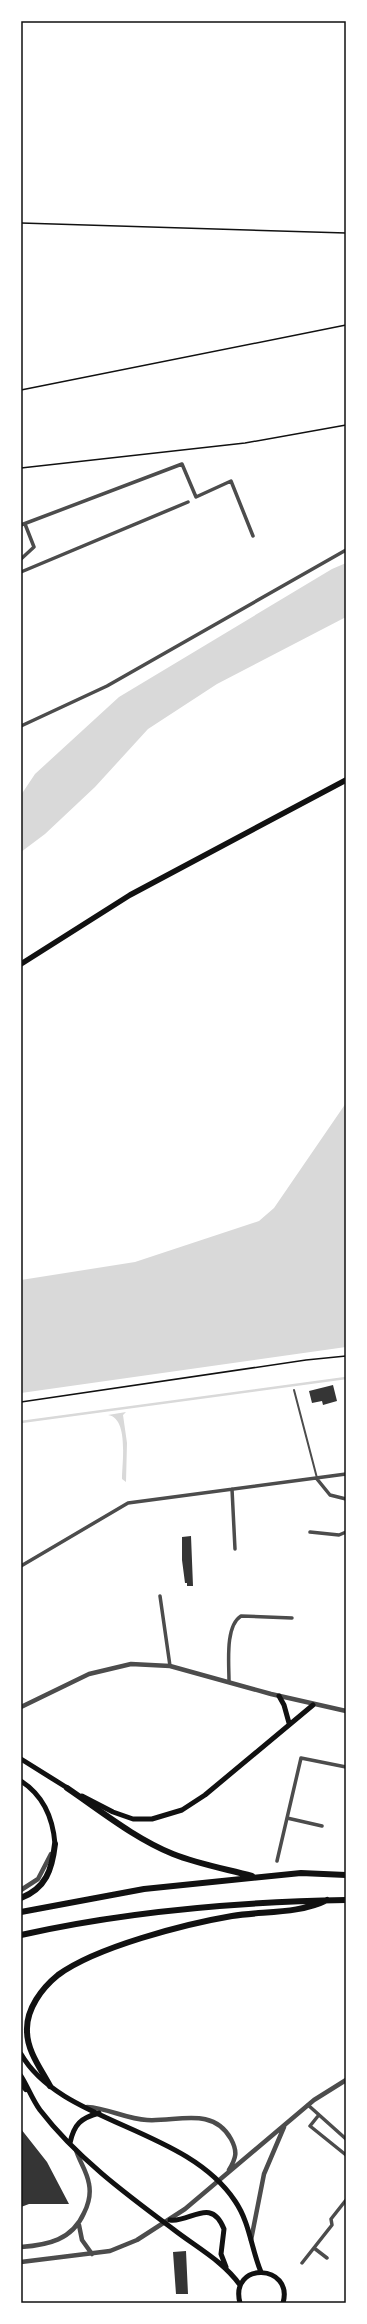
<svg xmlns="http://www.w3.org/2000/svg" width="367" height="2324" font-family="Inter,sans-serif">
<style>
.water{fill:#d9d9d9}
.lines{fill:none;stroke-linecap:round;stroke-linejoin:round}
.stream{stroke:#d9d9d9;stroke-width:2.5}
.building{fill:#353535}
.path{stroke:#111;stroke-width:1.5}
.service{stroke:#4c4c4c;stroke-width:2}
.minor{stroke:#4c4c4c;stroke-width:3.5}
.tertiary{stroke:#4c4c4c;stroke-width:4.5}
.secondary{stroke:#111;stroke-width:5}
.primary{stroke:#111;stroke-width:5.5}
.trunk{stroke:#111;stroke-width:6}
.neatline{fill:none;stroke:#111;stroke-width:1.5}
</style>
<rect width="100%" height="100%" fill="#fff"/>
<path class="water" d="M346 563V617L217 684 148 729 95 787 45 834 21 852V795L35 774 119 697 332 569Z
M346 1103V1347L21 1393V1280L135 1262 259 1221 274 1208Z
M126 1412 123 1415 127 1443 126 1482 122 1479C122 1463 129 1418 108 1415Z"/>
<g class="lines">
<path class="stream" d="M21 1422 346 1378"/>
</g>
<path class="building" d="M333 1385 337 1401 323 1405 322 1401 312 1403 309 1391Z
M191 1536 193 1586H187V1583H185L182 1560V1537Z
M21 2129 47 2162 69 2204H29L21 2207Z
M186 2251 188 2294H176L173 2252Z"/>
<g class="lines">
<path class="path" d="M21 223 346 233
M21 390 346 325
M21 468 245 443 346 425
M21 1402 306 1360 346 1356"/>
<path class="service" d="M294 1390 317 1478"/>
<path class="minor" d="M21 525 182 464 196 497 231 481 253 536
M21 559 34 547 25 524
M21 572 188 502
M21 726 107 686 346 550
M317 1479 330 1495 346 1499
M232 1489 235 1549
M310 1532 339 1535 346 1532
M21 1566 128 1503 346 1474
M160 1596 170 1666
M229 1681C229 1663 225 1626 241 1616L292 1618
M287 1818 322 1826
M277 1861 301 1758 346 1767
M308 2105 346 2139
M318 2116 310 2126 346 2155
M314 2248 327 2258
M302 2263 332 2225 331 2219 346 2200"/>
<path class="tertiary" d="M21 1707 89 1674 131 1664 170 1666 271 1694 346 1711
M21 1890 38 1879 51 1854
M87 2107C108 2108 126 2119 147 2120 177 2122 213 2106 231 2139 238 2152 236 2158 229 2170
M79 2225 82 2240 92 2254
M251 2240 264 2174 284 2127
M21 2247C48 2245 72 2240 84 2213 89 2203 91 2194 89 2184 87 2171 79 2161 76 2150
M21 2262 110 2251 137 2240 185 2209 314 2100 346 2080"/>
<path class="secondary" d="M279 1696 284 1705 289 1723
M21 1759 69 1789
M21 1781C44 1796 53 1818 55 1844
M82 1796 113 1812 133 1819H152L182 1810 205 1795 313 1705
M21 2054C61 2124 186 2127 235 2201 250 2223 251 2248 261 2272
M21 2076C28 2087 32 2099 40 2110 76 2157 126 2194 173 2229 196 2247 223 2261 240 2285
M70 2143C74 2124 81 2118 99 2113
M170 2220C190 2223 211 2196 224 2229L221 2254 226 2267
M240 2303C229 2261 294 2264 283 2303"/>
<path class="primary" d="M21 964 130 895 346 780"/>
<path class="trunk" d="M67 1788C101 1811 134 1838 173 1854 198 1864 226 1869 252 1876
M21 1898C46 1888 52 1870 55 1844
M21 1912 144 1889 301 1873 346 1875
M21 1935C128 1911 237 1902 346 1900
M21 2083 26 2089
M50 2086C41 2069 27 2051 27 2031 26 2009 42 1988 58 1975 96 1947 185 1924 232 1916 263 1911 299 1914 327 1900"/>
</g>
<rect width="367" height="2324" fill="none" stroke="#ffffff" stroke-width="44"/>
<rect x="22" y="22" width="323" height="2280" class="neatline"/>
</svg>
